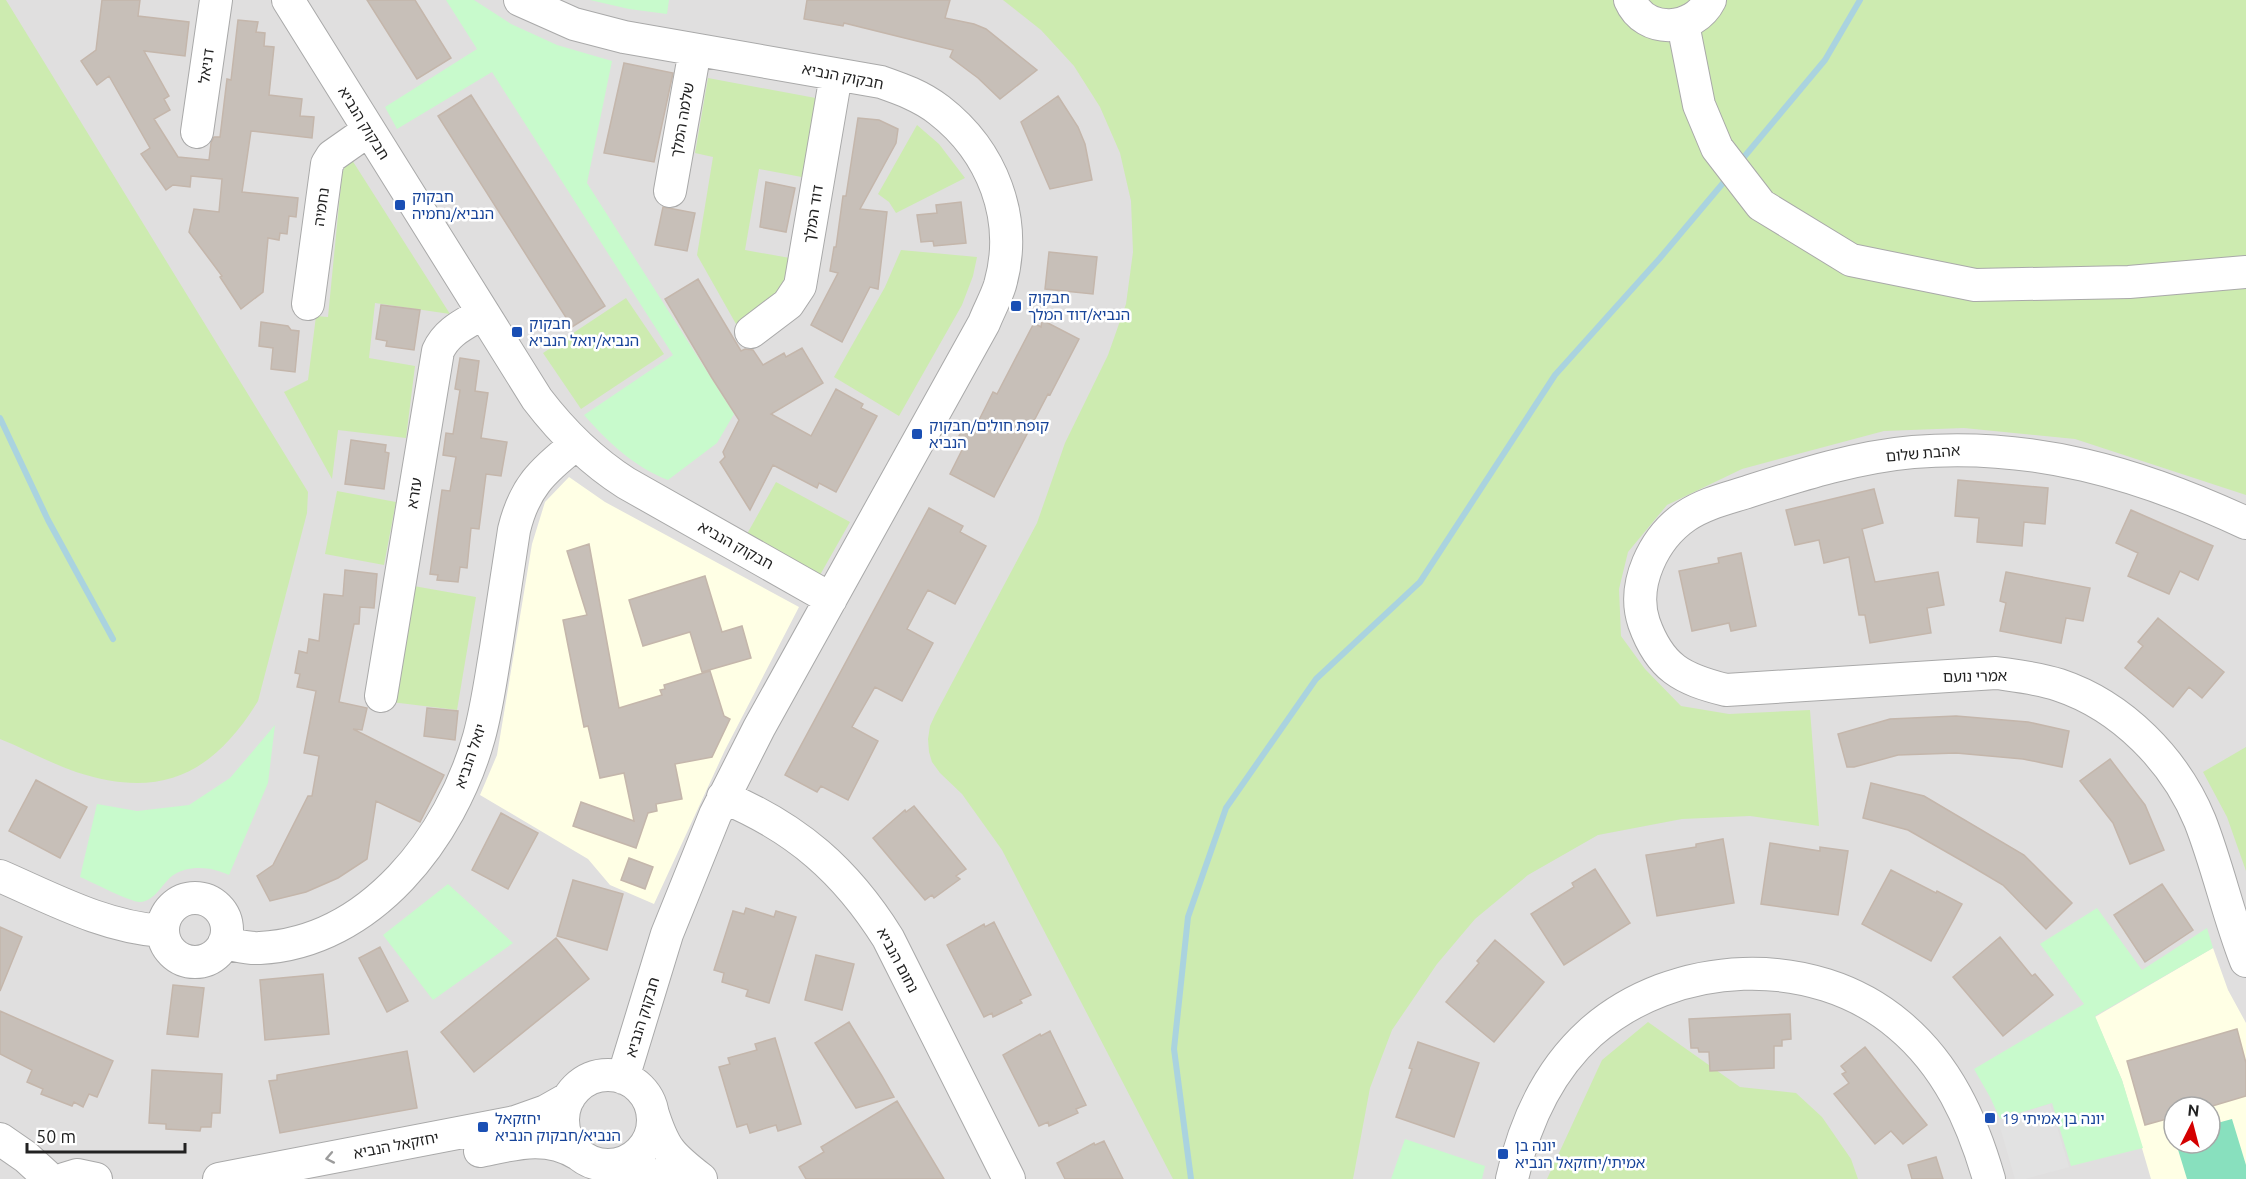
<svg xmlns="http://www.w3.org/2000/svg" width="2246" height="1179" font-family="Ubuntu,'Noto Sans Hebrew',sans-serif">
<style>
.residential{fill:#e0dfdf;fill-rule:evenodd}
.education{fill:#ffffe5;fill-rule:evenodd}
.grass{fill:#cdebb0}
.park{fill:#c8facc}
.pitch{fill:#88e0be}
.parking{fill:#e2e2e2}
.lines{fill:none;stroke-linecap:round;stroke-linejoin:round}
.stream{stroke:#aad3df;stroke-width:6}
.building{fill:#c7bfb8;stroke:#c4b6ab;stroke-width:1.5}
.minor-casing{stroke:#a9a9a9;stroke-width:34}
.minor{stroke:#fff;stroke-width:32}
.oneway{stroke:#9c9c9c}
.transit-dot{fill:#1a4fb4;stroke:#fff;stroke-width:2}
.labels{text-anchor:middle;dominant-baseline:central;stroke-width:5;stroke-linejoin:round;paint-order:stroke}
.street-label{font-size:15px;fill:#222;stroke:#fff}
.transit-label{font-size:15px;fill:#164399;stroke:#fff;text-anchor:start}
</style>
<rect width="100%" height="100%" fill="#f2efe9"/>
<path class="residential" d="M0 0H1879L2246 242V1179H0ZM2174 1107H2210V1143H2174Z"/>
<path class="education" d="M569 477 605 502 799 607 725 750 654 904 610 885 588 859 480 795 497 755 532 544 545 502Z
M2213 948 2228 990 2246 1023V1179H2151L2122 1080 2095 1017ZM2174 1107H2210V1143H2174Z"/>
<path class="grass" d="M0 0H6L308 492 307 513 258 701C213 774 161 800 76 772 50 763 25 749 0 739Z
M1003 0H2246V495L2075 439 1964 428 1884 431 1742 469 1667 505 1628 552 1619 589 1621 636 1645 669 1681 706 1729 714 1810 710 1819 826 1750 816 1682 819 1598 835 1528 875 1475 919 1437 964 1392 1030 1370 1088 1353 1179H1173L1002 850 962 794 940 773 932 762 929 752 928 739 930 726 935 715 1037 523 1065 443 1108 355 1126 304 1133 252 1131 201 1120 153 1100 107 1074 66 1041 30Z
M708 78 821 99 807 178 759 169 745 250 790 258 781 291 736 324 697 255 713 157 695 153Z
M917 125 939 144 965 178 896 213 889 202 878 194Z
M352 160 450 314 375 303 369 358 415 366 406 438 338 430 332 479 284 392 308 380 316 316 328 317 342 174 345 166Z
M901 250 977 257 973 276 962 305 899 416 834 377 885 287Z
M626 298 664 354 581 409 543 353Z
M776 482 850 522 820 575 747 534Z
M337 491 396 502 384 565 325 554Z
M408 585 476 597 457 710 391 702Z
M2246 747V871L2227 817 2203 772Z
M1648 1022 1740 1087 1796 1093 1822 1117 1851 1159 1858 1179H1547L1602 1060Z"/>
<path class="park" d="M446 0H474L511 24 533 34 557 45 612 61 587 183 734 414 717 443 668 480C634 467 608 442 584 415L673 355 492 72 397 129 385 107 477 49Z
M590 0H669L667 14 629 9Z
M275 725 268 783 229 875C212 867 189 864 172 876 161 885 155 901 140 902 130 902 92 882 80 877L97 804 137 811 189 805 230 778Z
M448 884 513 943 433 1000 383 935Z
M2097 908 2142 970 2207 928 2213 948 2095 1016 2122 1080 2143 1148 2071 1166 2052 1103 2000 1119 1990 1097 1974 1069 2084 1004 2040 944Z
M1405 1139 1485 1166 1482 1179H1391Z"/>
<path class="pitch" d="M2232 1119 2246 1165V1179H2187L2176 1143H2210V1125Z"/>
<path class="parking" d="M2050 1104 2069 1167 2025 1179H2015L1998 1120Z"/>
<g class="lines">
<path class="stream" d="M1739 163 1825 60 1860 0
M0 418 48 520 113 639
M1191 1179 1174 1049 1188 917 1226 808 1316 679 1420 582 1555 375 1660 258 1729 176"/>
</g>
<path class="building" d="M102 0H140L138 16 189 22 185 56 144 51 169 96 164 99 170 110 154 119 178 157 209 160 211 143 214 137H220L227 79 231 80 238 20 258 22 256 32 265 33 264 46 274 47 269 95 302 99 300 116 314 117 312 138 251 131 242 192 298 198 296 217 289 216 287 234 280 233 279 240 268 238 263 292 241 309 220 277 222 276 189 232 194 209 219 212 222 179 191 176 190 187 173 185 166 190 141 154 150 148 109 76 97 85 81 61 96 50Z
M367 0H415L451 58 417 79Z
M807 0H950L945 18 974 24 986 29 1037 70 1000 99 978 78 950 57 953 50 844 23 843 26 804 19Z
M624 63 673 73 654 162 604 153Z
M471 95 605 306 572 327 438 116Z
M1058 96 1078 127 1085 144 1092 180 1050 189 1021 122Z
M858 118 879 120 898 129 896 143 860 209 887 212 878 289 870 287 842 342 811 325 838 273 830 271 834 247H836L843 196H846Z
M766 182 795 188 786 232 760 227Z
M961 202 966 243 934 246 933 241 921 242 917 215 937 213 936 205Z
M663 207 695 213 687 251 655 245Z
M1049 252 1097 257 1093 294 1045 289Z
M698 279 741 351 745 349 753 350 763 365 784 353 786 357 802 348 823 383 771 414 811 436 836 389 863 404 861 408 877 416 836 492 819 483 817 488 773 465 750 510 720 462 725 457 723 452 739 420 712 378 665 299Z
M381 305 420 310 414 350 386 346 387 341 376 339Z
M1042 320 1079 339 1050 395 1048 394 994 497 950 474 967 440 959 436 967 421 976 426 993 392 997 394 1034 323 1041 327Z
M261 322 288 326 291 330 299 331 295 372 271 369 273 348 259 346Z
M460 358 479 361 475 391 488 393 481 438 507 442 501 476 486 474 479 529 471 528 467 568 460 567 458 582 437 580 438 575 430 574 442 490 450 491 456 457 443 455 446 433 453 434 460 390 455 389Z
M351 440 386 445 385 452 389 453 384 489 345 484Z
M1958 480 2048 488 2045 524 2024 522 2022 546 1977 542 1979 518 1955 516Z
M1874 489 1883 523 1862 529 1875 582 1938 572 1944 605 1927 608 1931 633 1870 643 1865 615H1859L1849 557 1824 563 1819 540 1795 545 1786 510Z
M929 508 963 526 960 532 986 546 955 604 928 590 924 597 907 629 933 643 902 701 875 687 852 727 878 741 848 800 821 786 817 792 785 775Z
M2131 510 2213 546 2198 580 2180 571 2169 594 2128 576 2138 553 2116 543Z
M589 544 619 708 662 695 660 690 665 689 664 685 710 671 724 716 730 719 712 757 675 764 682 799 656 804 657 811 648 813 636 848 573 826 581 802 634 821 624 773 600 778 588 726 584 727 563 620 587 615 567 551Z
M1741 553 1756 626 1731 631 1729 623 1692 631 1679 571 1719 563 1718 558Z
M345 570 377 574 374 608 360 607 359 624H354L339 702 367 708 362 730 353 729 444 775 420 822 376 801 367 859 338 878 306 892 270 901 257 876 273 865 308 796H312L319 756 304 753 316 691 297 687 300 674 295 673 299 651 307 653 309 639 319 641 324 594 343 596Z
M2006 572 2090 588 2083 621 2066 618 2061 643 2000 631 2006 603 2000 601Z
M705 576 722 632 742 626 751 658 702 672 690 632 643 646 629 600Z
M2158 618 2224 672 2202 698 2189 687 2173 707 2125 668 2143 646 2138 642Z
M427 708 458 711 455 740 424 736Z
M1956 716 2028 722 2069 731 2062 767 2023 759 1956 753 1898 755 1854 767H1847L1838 734 1890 719Z
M2110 759 2145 805 2164 850 2130 864 2113 823 2080 781Z
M36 780 87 807 60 858 9 831Z
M1871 783 1924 796 2024 855 2072 903 2046 929 2003 885 1971 866 1908 830 1863 818Z
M914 806 966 869 956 876 960 879 934 898 932 895 925 900 873 838 905 810 906 812Z
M501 813 538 833 508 889 472 870Z
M1723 839 1734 903 1657 916 1646 855 1696 847V844Z
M1770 843 1820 851V847L1848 851 1838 915 1761 904Z
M629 858 653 867 645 889 621 880Z
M1595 869 1630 923 1564 965 1531 914 1574 887 1572 883Z
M1891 870 1936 893 1937 891 1962 904 1931 961 1862 924Z
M573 880 623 894 607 950 557 936Z
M2162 884 2193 930 2145 962 2114 915Z
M746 908 774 917 776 911 796 917 769 1003 746 996 748 990 722 982 724 973 714 970 733 911 744 914Z
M994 922 1031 995 1020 1000 1022 1003 993 1017 992 1013 984 1017 947 945 984 924 985 927Z
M0 927 22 937 0 991Z
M2000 937 2032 976 2035 974 2053 995 2003 1036 1953 977Z
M556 938 589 979 474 1072 441 1032Z
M1495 940 1544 982 1494 1042 1446 1002 1479 963 1477 961Z
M380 947 408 1001 387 1012 359 958Z
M816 955 854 964 842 1010 805 1000Z
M323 974 329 1034 265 1040 260 980Z
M173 985 204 988 198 1037 167 1034Z
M0 1011 113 1061 97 1097 89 1094 83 1107 74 1102 72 1106 41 1094 43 1089 27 1082 32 1070 0 1054Z
M1790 1014 1791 1039 1782 1040V1046H1774V1068L1710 1071 1709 1052H1699L1698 1048H1691L1689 1019Z
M849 1022 882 1076 894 1097 856 1108 815 1043Z
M2237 1029 2246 1063V1096L2209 1107H2174V1117L2145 1125 2127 1061Z
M1050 1031 1086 1105 1076 1109 1078 1113 1049 1126 1048 1122 1039 1126 1003 1055 1040 1034 1041 1036Z
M775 1038 801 1124 778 1131 776 1125 750 1133 747 1124 737 1127 719 1067 730 1064 728 1058 757 1050 755 1044Z
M1418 1042 1479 1063 1454 1137 1396 1117 1412 1069 1409 1068Z
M1865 1047 1927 1125 1903 1144 1891 1131 1875 1144 1834 1094 1849 1083 1842 1074 1846 1072 1841 1066Z
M407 1051 417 1108 280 1133 269 1081 277 1080V1075Z
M152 1070 222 1074 220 1113H212L211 1127H201L200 1131 166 1129V1124L149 1123Z
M897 1101 944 1179H806L799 1167 824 1152 821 1147Z
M1104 1141 1123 1179H1065L1057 1163 1094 1143 1095 1145Z
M1936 1157 1943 1179H1912L1908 1165Z"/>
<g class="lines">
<g class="minor-casing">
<path id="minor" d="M288 0 537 399C563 433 590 460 626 483L831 599
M520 0 574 24 624 37 881 82C901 89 921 96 939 110 992 151 1019 218 1000 285 996 298 989 310 984 323L759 728 715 815 667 934 623 1078
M1630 0C1645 35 1694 32 1710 0
M1683 24 1699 105 1717 148 1761 205 1851 260 1975 285 2129 282 2246 272
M197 132 216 0
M670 191 695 50
M308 304 327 164 332 156 369 130
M751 332 788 304 800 286 836 75
M2246 523C2139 473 2032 442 1913 452 1857 457 1803 474 1750 491 1729 498 1705 503 1686 516 1654 538 1631 584 1644 623 1660 668 1682 679 1726 690L1996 673C2017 676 2038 678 2059 685 2122 706 2175 760 2200 821 2218 867 2228 915 2246 961
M381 696 438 351C447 331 465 324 483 313
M723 797C797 828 846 871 888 938L1009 1179
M0 876C53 899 104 927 162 931
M163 930a32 32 0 1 1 64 0a32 32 0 1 1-64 0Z
M224 943C236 945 249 949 260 948 371 942 451 837 479 737 487 708 491 677 496 648 502 608 508 569 514 530 524 488 542 471 575 445
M563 1120a45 45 0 1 1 90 0a45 45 0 1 1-90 0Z
M652 1111C664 1149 670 1155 701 1179
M0 1139 26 1157 50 1179
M480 1151C514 1144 546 1134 578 1154
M611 1165 639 1169 660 1179
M64 1179 77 1175 96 1179
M219 1179 515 1122 546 1111 569 1098
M1512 1179C1524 1125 1548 1071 1590 1033 1673 959 1813 952 1899 1025 1947 1065 1972 1120 1989 1179"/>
</g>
<use href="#minor" class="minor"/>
</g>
<defs><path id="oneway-chevron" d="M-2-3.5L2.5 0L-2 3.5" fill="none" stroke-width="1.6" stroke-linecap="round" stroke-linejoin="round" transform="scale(1.5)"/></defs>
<use class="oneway" href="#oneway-chevron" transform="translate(330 1158) rotate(169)"/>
<g class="transit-dot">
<rect x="394" y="199" width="12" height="12" rx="3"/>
<rect x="1010" y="300" width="12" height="12" rx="3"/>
<rect x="511" y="326" width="12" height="12" rx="3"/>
<rect x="911" y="428" width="12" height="12" rx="3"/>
<rect x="1984" y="1112" width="12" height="12" rx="3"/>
<rect x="477" y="1121" width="12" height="12" rx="3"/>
<rect x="1497" y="1148" width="12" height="12" rx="3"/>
</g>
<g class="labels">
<g class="street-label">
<text transform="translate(206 66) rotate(-82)">דניאל</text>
<text transform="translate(843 76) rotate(11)">חבקוק הנביא</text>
<text transform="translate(682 120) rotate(-80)">שלמה המלך</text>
<text transform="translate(364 123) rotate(58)">חבקוק הנביא</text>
<text transform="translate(321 207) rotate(-82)">נחמיה</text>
<text transform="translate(813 214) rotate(-81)">דוד המלך</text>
<text transform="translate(1923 453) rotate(-5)">אהבת שלום</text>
<text transform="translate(414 493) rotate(-81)">עזרא</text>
<text transform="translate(736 545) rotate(29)">חבקוק הנביא</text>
<text transform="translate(1975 676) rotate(-1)">אמרי נועם</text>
<text transform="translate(470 756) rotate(-71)">יואל הנביא</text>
<text transform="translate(898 960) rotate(62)">נחום הנביא</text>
<text transform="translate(642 1017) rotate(-73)">חבקוק הנביא</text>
<text transform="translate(396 1145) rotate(-11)">יחזקאל הנביא</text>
</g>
<g class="transit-label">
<text x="412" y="196">חבקוק<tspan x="412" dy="17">הנביא/נחמיה</tspan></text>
<text x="1028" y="297">חבקוק<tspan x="1028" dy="17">הנביא/דוד המלך</tspan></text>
<text x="529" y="323">חבקוק<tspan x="529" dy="17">הנביא/יואל הנביא</tspan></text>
<text x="929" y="425">קופת חולים/חבקוק<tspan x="929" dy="17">הנביא</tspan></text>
<text x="495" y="1118">יחזקאל<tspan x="495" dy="17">הנביא/חבקוק הנביא</tspan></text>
<text x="2002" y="1118">יונה בן אמיתי 19</text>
<text x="1515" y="1145">יונה בן<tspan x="1515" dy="17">אמיתי/יחזקאל הנביא</tspan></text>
</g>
</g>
<g transform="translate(2192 1125) rotate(6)"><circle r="28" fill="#ffffff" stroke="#a7a7a7" stroke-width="1.5"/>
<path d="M0-4.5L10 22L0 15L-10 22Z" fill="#d40000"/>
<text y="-9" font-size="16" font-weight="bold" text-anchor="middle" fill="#222222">N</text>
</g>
<path d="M27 1143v9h158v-9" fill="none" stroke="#222222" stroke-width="3"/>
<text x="36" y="1143" font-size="18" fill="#222222" stroke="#ffffff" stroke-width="4.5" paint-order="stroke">50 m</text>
</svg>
